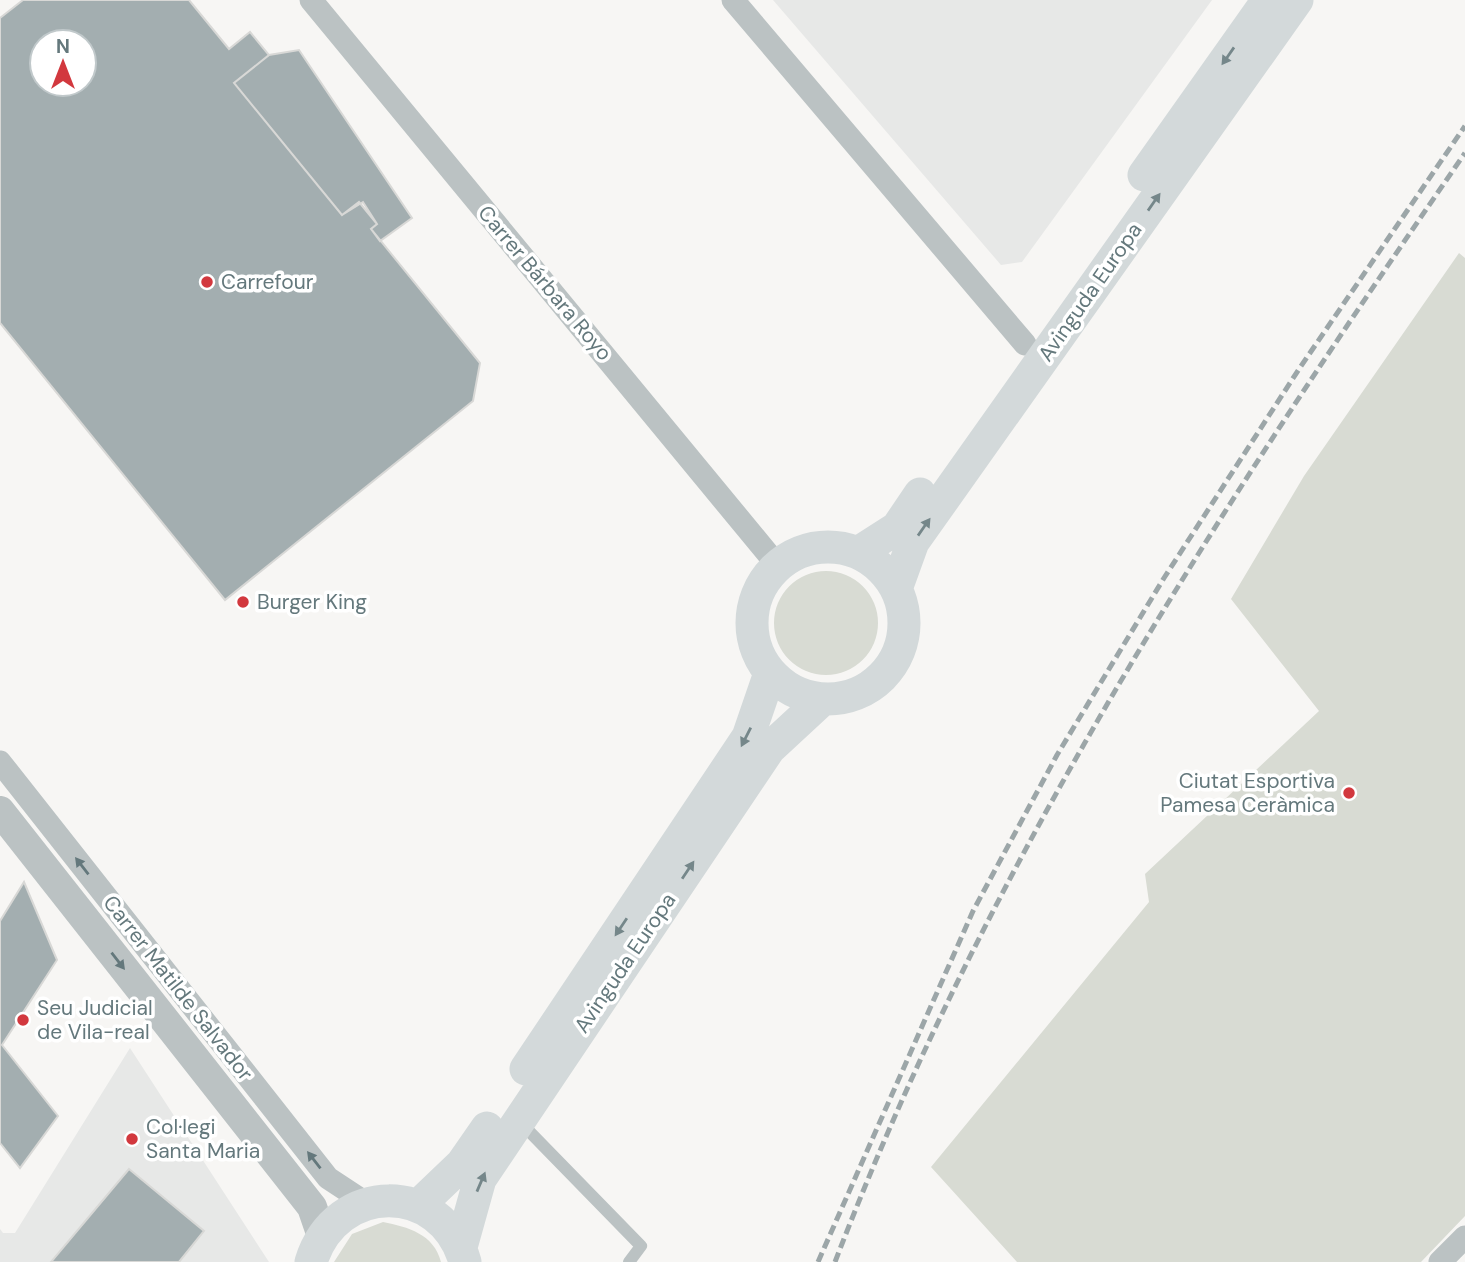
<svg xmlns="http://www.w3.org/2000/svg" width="1465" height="1262" font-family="'DM Sans',sans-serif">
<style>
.built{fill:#e7e8e7}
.green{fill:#d8dbd3}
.building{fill:#a3aeb0;stroke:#d8d8d6;stroke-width:2;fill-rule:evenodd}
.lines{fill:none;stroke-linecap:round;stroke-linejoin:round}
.service{stroke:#bbc2c3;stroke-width:12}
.minor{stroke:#bbc2c3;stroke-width:23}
.tertiary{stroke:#bbc2c3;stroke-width:30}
.secondary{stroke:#d3d9da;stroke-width:33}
.rail{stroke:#9ca6a8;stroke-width:5;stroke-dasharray:10 5;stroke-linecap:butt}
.oneway{fill:#75878a}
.oneway2{fill:#64787c}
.poi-dot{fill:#d2383e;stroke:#fff;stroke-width:2.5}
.labels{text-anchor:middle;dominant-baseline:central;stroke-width:7;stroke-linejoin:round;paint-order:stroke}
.poi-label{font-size:21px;fill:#64787c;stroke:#fff;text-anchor:start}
.street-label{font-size:21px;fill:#64787c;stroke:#fff}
</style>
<rect width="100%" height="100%" fill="#f7f6f4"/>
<path class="built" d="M773 0H1212L1022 262 1001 265Z
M130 1048 269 1262H0V1229L3 1233H15Z"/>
<path class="green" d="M1459 253 1465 258V1216L1421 1262H1017L931 1167 1149 902 1145 874 1319 711 1231 599 1304 476Z
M774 623a52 52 0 1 1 104 0a52 52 0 1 1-104 0Z
M383 1222C408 1227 434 1234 441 1262H334L352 1234Z"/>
<path class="building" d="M23 0H189L229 49 250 32 269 55 234 83 342 215 359 202 377 224 371 229 480 363 473 401 225 600 0 323V18ZM42 42H84V84H42Z
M299 50 412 218 380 241 371 229 377 224 363 202 342 215 234 83 269 55Z
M24 882 57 960 2 1045 58 1116 20 1168 0 1143V921Z
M129 1169 204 1231 179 1262H51Z"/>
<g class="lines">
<path class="service" d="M521 1123 641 1246 629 1262"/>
<path class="minor" d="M311 0 778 566
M733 0 1025 344
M0 762 328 1178 366 1203
M1440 1262 1465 1237"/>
<path class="tertiary" d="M0 811 312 1207 322 1236"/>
<path class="secondary" d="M1144 175 1268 0
M752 623a76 76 0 1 1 152 0a76 76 0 1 1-152 0Z
M858 553 897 528 920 494
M896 589 913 542 1297 0
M526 1069 748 737 770 673
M418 1206 462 1164 487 1128
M461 1247 480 1179 769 749 823 699
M311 1262C336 1181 442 1180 465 1262"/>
<path class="rail" d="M818 1262 973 911 1057 755 1164 578 1299 369 1465 126
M835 1262C990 857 1220 508 1465 153"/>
</g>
<defs><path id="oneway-solid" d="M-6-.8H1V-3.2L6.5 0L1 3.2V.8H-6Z" transform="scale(1.75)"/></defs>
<g class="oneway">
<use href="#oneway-solid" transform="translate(1228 56) rotate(125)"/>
<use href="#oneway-solid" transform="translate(1154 202) rotate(-55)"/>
<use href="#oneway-solid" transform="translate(924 527) rotate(-55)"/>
<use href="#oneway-solid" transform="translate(746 737) rotate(117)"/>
<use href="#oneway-solid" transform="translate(688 870) rotate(-56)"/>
<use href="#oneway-solid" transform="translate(621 927) rotate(124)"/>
<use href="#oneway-solid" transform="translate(481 1182) rotate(-67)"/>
</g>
<g class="oneway2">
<use href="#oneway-solid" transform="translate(82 866) rotate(-128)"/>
<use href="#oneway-solid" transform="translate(118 961) rotate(52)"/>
<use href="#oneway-solid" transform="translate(314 1160) rotate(-128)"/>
</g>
<g class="poi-dot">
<circle cx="207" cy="282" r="7"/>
<circle cx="243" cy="602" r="7"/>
<circle cx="1349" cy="793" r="7"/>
<circle cx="23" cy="1020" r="7"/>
<circle cx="132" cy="1139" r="7"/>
</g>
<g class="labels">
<g class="poi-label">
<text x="221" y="282">Carrefour</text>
<text x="257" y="602">Burger King</text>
<text x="1335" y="781" text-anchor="end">Ciutat Esportiva<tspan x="1335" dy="24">Pamesa Ceràmica</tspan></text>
<text x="37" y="1008">Seu Judicial<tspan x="37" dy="24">de Vila-real</tspan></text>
<text x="146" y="1127">Col·legi<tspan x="146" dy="24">Santa Maria</tspan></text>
</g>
<g class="street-label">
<text transform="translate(545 283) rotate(50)">Carrer Bárbara Royo</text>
<text transform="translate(1090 292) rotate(-55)">Avinguda Europa</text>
<text transform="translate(625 963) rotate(-56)">Avinguda Europa</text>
<text transform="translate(178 988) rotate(52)">Carrer Matilde Salvador</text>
</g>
</g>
<g transform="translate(63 63)"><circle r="33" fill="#ffffff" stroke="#c1c9cb" stroke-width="2"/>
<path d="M0-5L12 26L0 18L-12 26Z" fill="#d2383e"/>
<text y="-10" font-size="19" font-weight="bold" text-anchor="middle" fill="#64787c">N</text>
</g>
</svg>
